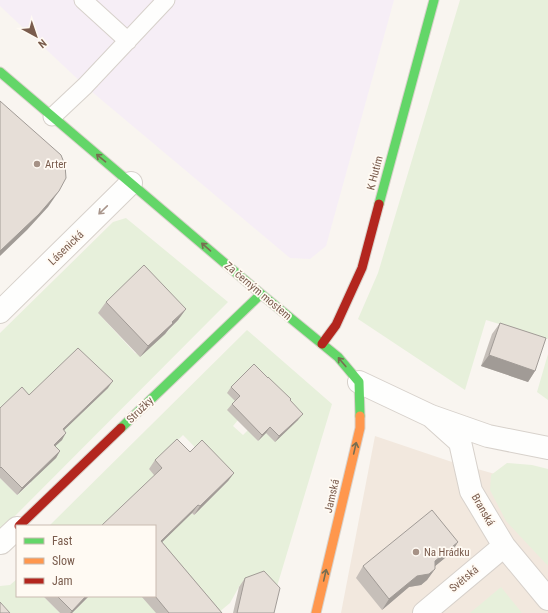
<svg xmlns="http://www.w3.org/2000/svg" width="548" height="613" font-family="'Roboto Condensed',sans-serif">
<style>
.residential{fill:#f2e8de}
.education{fill:#f6eef6}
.green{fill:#e7f0db;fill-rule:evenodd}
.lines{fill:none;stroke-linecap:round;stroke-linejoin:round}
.lane-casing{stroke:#d7d1cb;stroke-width:19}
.street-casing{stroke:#d7d1cb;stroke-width:24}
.fast-casing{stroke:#d9d2cb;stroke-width:11}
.slow-casing{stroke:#d9d2cb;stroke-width:11}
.jam-casing{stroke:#d9d2cb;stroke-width:11}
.lane{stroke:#fefefd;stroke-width:17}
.street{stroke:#fefefd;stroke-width:22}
.fast{stroke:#63d668;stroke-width:9}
.slow{stroke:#ff974d;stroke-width:9}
.jam{stroke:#b3261e;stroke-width:9}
.wall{fill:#c6bfb9}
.shaded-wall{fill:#a19b96}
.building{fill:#e6ded7;stroke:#a19b96}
.oneway{stroke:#776e51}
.oneway2{stroke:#a8958b}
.poi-dot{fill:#a69286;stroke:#fffaf3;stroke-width:1.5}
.labels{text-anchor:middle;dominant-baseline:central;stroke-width:3.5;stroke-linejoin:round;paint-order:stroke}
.poi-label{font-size:11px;fill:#7a5c4d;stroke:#fffaf3;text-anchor:start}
.street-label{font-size:11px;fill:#7a5c4d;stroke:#fffaf3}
</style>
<rect width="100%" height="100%" fill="#f9f5f0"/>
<path class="residential" d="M375 436 449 461 548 489V613H341Z"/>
<path class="education" d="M0 0H394L326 246 310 259 290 258 85 86 0 6Z"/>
<path class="green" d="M460 0H548V339L486 320 465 390 358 319 378 273Z
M126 218 228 302 0 531V478L17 495 31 483 24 476 0 410V333L113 222ZM167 304 180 318 165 334 138 354 135 353 98 313ZM103 375 111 384 83 412Z
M247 330 332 404 275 593 240 585 230 603 218 613H72L89 596H155V526H49ZM236 402 275 442 266 433 258 441 248 430 243 435 233 426 238 420ZM183 435 228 481 194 515 149 469Z
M548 354V400L537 392Z
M507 463 532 465 548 469V566L506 521 490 490 491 475Z
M17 579V596H43L60 613H0V586L10 585Z
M501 587 522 613H470Z"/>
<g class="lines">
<g class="lane-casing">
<path id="lane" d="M83 0 128 41
M52 117 85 86 166 0"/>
</g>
<g class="street-casing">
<path id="street" d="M0 312 131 183
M359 382 431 416 488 436 548 448
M431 416 460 442 471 491 504 546 548 599
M1 543 17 528
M424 613 504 546"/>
</g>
<g class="fast-casing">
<path id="fast" d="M0 72 261 294 338 357 359 382 360 416
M379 204 434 0
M121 428 261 294"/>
</g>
<g class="slow-casing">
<path id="slow" d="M316 613 360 428V416"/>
</g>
<g class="jam-casing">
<path id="jam" d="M322 344 336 325 362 268 379 204
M19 526 121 428"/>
</g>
<use href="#lane" class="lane"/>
<use href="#street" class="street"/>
<use href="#fast" class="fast"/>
<use href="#slow" class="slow"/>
<use href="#jam" class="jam"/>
</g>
<path class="wall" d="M106 302 186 309 178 320 169 329 165 334 140 357 98 313Z
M500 323 535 371 528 382 481 366 492 334Z
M231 387 290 401 298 420 275 442 266 433 258 441 227 410 232 404 235 401 227 393Z
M108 388 64 430 62 440 55 446 60 451 56 458 17 495 0 478V408L29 395Z
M190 452 234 473 228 481 194 515 192 513 162 542 222 613H156L141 596H155L154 475 149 469 155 460Z
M458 542 451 553 435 566V569L427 580 421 585 409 587 382 610 356 578 363 566Z
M245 578 274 613H233L239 587Z
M43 596H89L72 613H60Z"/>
<path class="shaded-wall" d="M59 191 48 207 27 230 0 256V251Z
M186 309 178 320 169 329 165 334 140 357 148 346Z
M489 355 535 371 528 382 481 366Z
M113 381 108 388 58 436 63 429Z
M303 414 298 420 275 442 279 436Z
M270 427 266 433 258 441 262 435Z
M66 433 62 440 49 452 54 445Z
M60 451 56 458 17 495 22 488Z
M234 473 228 481 194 515 200 506Z
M198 505 192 513 155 549 161 541Z
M458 542 451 553 428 572 435 561Z
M435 569 427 580 421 585 409 587 382 610 389 599 417 576Z
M86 596H89L72 613H70Z"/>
<path class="building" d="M0 101 61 155 65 165 66 178 59 191 39 214 0 251Z
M144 265 186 309 172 322 173 323 148 346 106 302Z
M500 323 546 338 535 371 489 355Z
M78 348 113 381 63 429 66 433 54 445 60 451 22 488 1 467 0 468V408L22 387 29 395Z
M254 364 268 378V377L291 399 290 400 303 414 279 436 270 427 262 435 232 404 240 396 231 387Z
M177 439 190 452 202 440 234 473 200 506 198 505 161 541 222 613H169L155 596V526H101L162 468 155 460Z
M432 510 458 542 435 561V569L429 574 417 576 389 599 363 566Z
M264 571 280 588 274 613H237L245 578Z
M57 596H86L72 611Z
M0 602 10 613H0Z"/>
<defs><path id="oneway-shaft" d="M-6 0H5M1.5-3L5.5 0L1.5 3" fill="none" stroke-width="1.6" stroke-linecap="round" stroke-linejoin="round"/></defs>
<g class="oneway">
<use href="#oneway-shaft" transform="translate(101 158) rotate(-140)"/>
<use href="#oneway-shaft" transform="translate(206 247) rotate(-139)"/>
<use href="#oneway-shaft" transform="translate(342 362) rotate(-130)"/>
<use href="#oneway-shaft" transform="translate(355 448) rotate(-77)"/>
<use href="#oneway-shaft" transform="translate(325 575) rotate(-77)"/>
</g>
<use class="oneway2" href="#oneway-shaft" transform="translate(103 210) rotate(136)"/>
<g class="poi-dot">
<circle cx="37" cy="164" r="4"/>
<circle cx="416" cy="552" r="4"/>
</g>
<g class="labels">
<g class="poi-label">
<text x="45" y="164">Arter</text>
<text x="424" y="552">Na Hrádku</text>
</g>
<g class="street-label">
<text transform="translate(375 173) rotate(-75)">K Hutím</text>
<text transform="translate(66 248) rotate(-44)">Lásenická</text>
<text transform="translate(258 291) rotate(40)">Za černým mostem</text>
<text transform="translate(140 410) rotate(-44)">Stružky</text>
<text transform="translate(332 496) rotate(-77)">Jamská</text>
<text transform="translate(483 510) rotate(60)">Branská</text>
<text transform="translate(464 579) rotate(-40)">Světská</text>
</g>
</g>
<rect x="16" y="525" width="140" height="72" fill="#fffaf3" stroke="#cabbb1"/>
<rect x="24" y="538" width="20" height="6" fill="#63d668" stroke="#cabbb1"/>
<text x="52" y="545" font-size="12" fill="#7a5c4d">Fast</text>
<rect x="24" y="558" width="20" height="6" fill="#ff974d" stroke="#cabbb1"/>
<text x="52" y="565" font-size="12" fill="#7a5c4d">Slow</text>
<rect x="24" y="578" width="20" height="6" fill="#b3261e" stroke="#cabbb1"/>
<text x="52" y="585" font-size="12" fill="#7a5c4d">Jam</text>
<g transform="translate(36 36) rotate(140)" stroke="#fffaf3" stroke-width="3" paint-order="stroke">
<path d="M0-3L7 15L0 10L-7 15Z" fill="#7a5c4d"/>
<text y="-6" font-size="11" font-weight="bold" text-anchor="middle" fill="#7a5c4d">N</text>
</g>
</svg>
